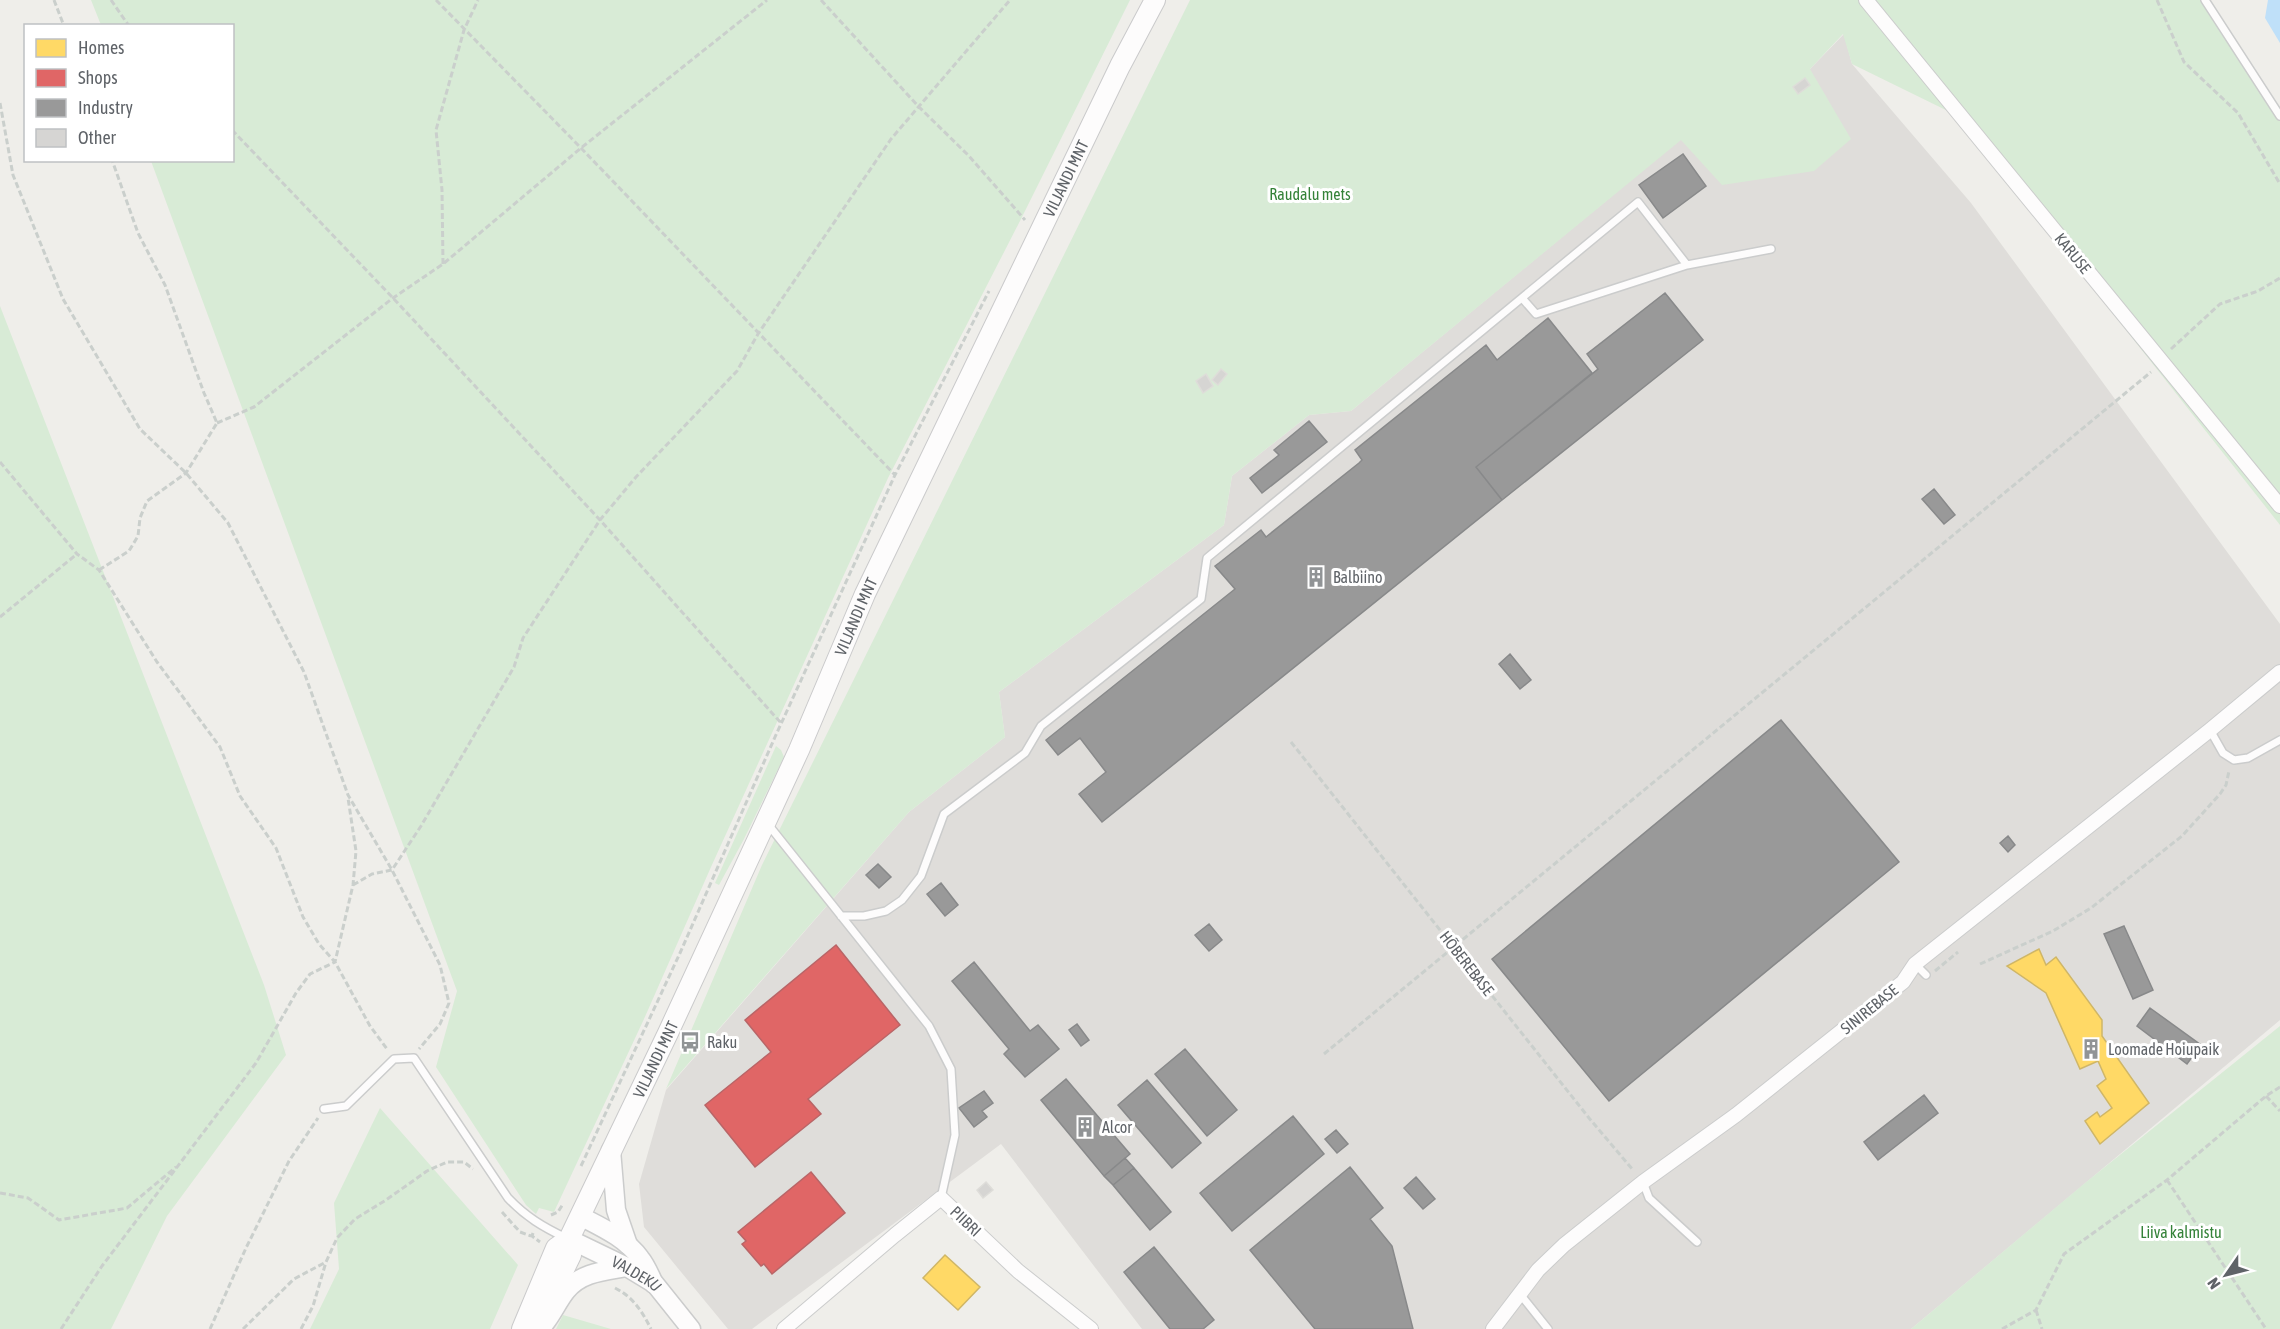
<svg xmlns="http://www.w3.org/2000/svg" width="2280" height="1329" font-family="'Asap Condensed',sans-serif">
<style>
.industrial{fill:#dfddda}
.green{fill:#d8ebd6}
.water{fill:#bfe0f9}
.homes{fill:#ffd966;stroke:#cfb667;stroke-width:1.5}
.shops{fill:#e06666;stroke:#b96567;stroke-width:1.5}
.industry{fill:#999;stroke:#88898a;stroke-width:1.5}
.building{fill:#d6d5d3;stroke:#deddd9;stroke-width:1.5}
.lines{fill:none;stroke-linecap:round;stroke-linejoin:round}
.service-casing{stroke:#cbcccc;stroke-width:10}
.minor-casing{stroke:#cbcccc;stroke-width:16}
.tertiary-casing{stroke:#cbcccc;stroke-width:21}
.secondary-casing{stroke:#cacacb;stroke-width:22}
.path{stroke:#cacfcc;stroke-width:3;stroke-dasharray:6 3;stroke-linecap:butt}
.service{stroke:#fdfcfc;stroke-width:7}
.minor{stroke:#fdfcfc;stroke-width:14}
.tertiary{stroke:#fdfcfc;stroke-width:18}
.secondary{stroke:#fdfcfc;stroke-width:20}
.labels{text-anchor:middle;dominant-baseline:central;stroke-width:6;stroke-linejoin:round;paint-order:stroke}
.street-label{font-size:16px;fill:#5f6368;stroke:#fff}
.park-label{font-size:16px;fill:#348238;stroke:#fff}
.poi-label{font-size:16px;fill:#5f6368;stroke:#fff;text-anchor:start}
</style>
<rect width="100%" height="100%" fill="#efeeea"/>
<path class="industrial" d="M1844 34 1852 64 1971 203 2280 624V1020L1911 1329H1142L1001 1144 752 1329H728L644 1227 639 1184 666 1090 909 812 1005 737 999 692 1224 525 1232 476 1309 415 1351 411 1681 139 1810 69Z"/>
<path class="green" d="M91 0H1130L1021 219 888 478 711 867 644 1019 554 1212 539 1208 536 1214 526 1205 436 1067 457 991 151 161 232 160V26L101 25Z
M1190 0H2205L2280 116V525L1956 115 1852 64 1843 34 1810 69 1851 139 1814 171 1722 185 1681 140 1351 411 1309 415 1232 476 1224 525 999 692 1005 737 909 812 666 1089 762 865Z
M0 306 264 985 286 1055 167 1216 111 1329H0Z
M776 746 781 750 784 757 744 839 719 885 715 883Z
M2280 1026V1329H1911L2085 1183Z
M380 1108 518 1265 490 1329H310L339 1269 334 1203Z
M563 1315 611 1329H556Z"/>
<path class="water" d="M2268 0H2280V43L2265 18Z"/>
<path class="homes" d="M2039 949 2046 965 2056 957 2102 1020V1036L2149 1103 2100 1144 2085 1121 2097 1112 2100 1117 2112 1108 2097 1086 2106 1079 2098 1061 2080 1069 2046 993 2007 966Z
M945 1255 980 1287 958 1310 923 1278Z"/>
<path class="shops" d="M836 945 900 1025 808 1099 821 1114 755 1167 705 1105 771 1052 745 1020Z
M811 1172 845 1213 772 1274 764 1264 761 1266 742 1244 746 1241 738 1232Z"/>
<path class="industry" d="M1683 154 1706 186 1663 218 1639 185Z
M1665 293 1703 340 1502 500 1476 467 1598 369 1587 354Z
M1548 318 1592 373 1476 467 1502 500 1102 822 1079 794 1106 772 1080 738 1058 755 1046 740 1235 589 1215 566 1219 563 1261 530 1266 537 1359 463 1362 460 1355 450 1486 345 1497 360Z
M1309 421 1327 442 1262 493 1250 478 1279 455 1274 450Z
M1934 489 1955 515 1944 524 1922 499Z
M1510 654 1531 680 1520 689 1499 664Z
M1781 720 1899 862 1609 1101 1492 959Z
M2008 836 2015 845 2008 852 2000 843Z
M878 864 891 877 879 888 866 875Z
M941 883 958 905 945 916 927 894Z
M1209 924 1222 940 1209 951 1195 935Z
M2124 926 2153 990 2133 999 2104 934Z
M974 962 1030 1031 1038 1025 1059 1049 1025 1077 1004 1054 1009 1049 952 981Z
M2150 1008 2201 1045 2187 1064 2137 1026Z
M1077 1024 1089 1040 1081 1046 1069 1030Z
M1185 1049 1237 1110 1207 1136 1155 1074Z
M1066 1079 1130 1154 1104 1176 1041 1100Z
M1147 1080 1201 1143 1172 1168 1118 1105Z
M984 1091 993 1103 982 1111 987 1117 974 1127 959 1108Z
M1924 1095 1938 1113 1878 1160 1864 1142Z
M1293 1116 1324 1154 1232 1231 1200 1193Z
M1336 1130 1348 1144 1337 1153 1325 1139Z
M1125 1158 1134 1168 1113 1185 1104 1176Z
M1350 1167 1383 1208 1370 1219 1392 1246 1413 1329H1315L1250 1250Z
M1134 1168 1171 1212 1150 1230 1113 1185Z
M1416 1177 1435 1199 1423 1209 1404 1188Z
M1154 1247 1214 1320 1203 1329H1170L1124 1272Z"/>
<path class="building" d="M1805 78 1810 85 1798 94 1793 87Z
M1221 369 1227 374 1218 385 1212 380Z
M1206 374 1213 386 1203 393 1196 381Z
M986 1182 993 1190 983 1198 977 1190Z"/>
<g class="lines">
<g class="service-casing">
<path id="service" d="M2205 0 2280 116
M1522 298 1536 314 1687 265
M2210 730 2223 753 2234 760 2248 758 2280 740
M767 823 929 1026 951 1069 955 1135 941 1198
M841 916H864L886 911 902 900 921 876 944 814 1025 753 1041 726 1201 599 1207 558 1638 202 1687 265 1771 249
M1915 964 1926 975
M324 1109 346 1106 394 1059 414 1058 508 1198C526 1217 543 1227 566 1238
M1643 1182 1649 1198 1697 1242
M1520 1294 1548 1329"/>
</g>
<g class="minor-casing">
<path id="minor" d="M1866 0 2280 506
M784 1329 895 1235 941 1198 1018 1271 1091 1329
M1493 1329 1538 1270 1564 1245 1643 1182 1736 1115 1903 982 1915 964 2210 730 2280 672"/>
</g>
<g class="tertiary-casing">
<g id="tertiary">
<path d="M611 1150 616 1210 628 1245"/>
<path d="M580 1216C601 1227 626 1238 640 1258 646 1265 650 1275 654 1284"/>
<path id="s1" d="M569 1239 627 1267 655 1284 691 1329"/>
<path d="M545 1323C553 1313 558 1301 566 1291 581 1272 605 1271 627 1267"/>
</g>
</g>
<g class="secondary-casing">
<g id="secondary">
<path id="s2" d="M522 1329 556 1248 569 1239 668 1033 799 750 865 594 1120 66 1155 0"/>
<path d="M535 1329 571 1255 569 1239"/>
</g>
</g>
<path class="path" d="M54 0 64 26
M111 0 129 26
M436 0 581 148 895 475
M821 0 918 106 969 156 1025 220
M2157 0 2184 62 2238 113 2280 184
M0 103 13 175 63 299 140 429 186 473 228 523 304 672 348 795 392 870 440 965 449 1003 440 1024 419 1049
M232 130 393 298 600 520 781 723
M443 264 442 190 436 130 464 30 478 0
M2171 349 2220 304 2258 291 2280 278
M217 423 254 407 393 298 443 264 581 148 767 0
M0 462 77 554 99 570 157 662 220 747 240 796 276 848 303 917 319 944 335 962 370 1026 387 1049
M99 570 129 551 138 536 140 518 147 501 186 473 217 423 204 393 165 285 138 233 112 160
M0 617 77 554
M1291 742 1589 1118 1633 1170
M353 885 372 874 392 870 421 826 514 667 523 638 600 520 636 477 737 371 758 334 891 139 1010 0
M1980 964 2053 931 2091 908 2182 836 2220 794 2226 785 2229 771
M1935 971 1958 952
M1324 1054 2151 372
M2266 1096 2280 1111
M581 1166 680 953 775 737 895 475 989 291
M2167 1180 2266 1329
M0 1193 28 1198 59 1220 127 1208 176 1167
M502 1212 520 1232 531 1236
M551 1215 558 1212 563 1204
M533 1233 532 1236 540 1242
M615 1288C633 1297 642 1311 651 1329
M2036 1310 2042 1329
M61 1329 102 1266 256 1063 296 993 310 974 335 962 353 885 356 851 348 798
M210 1329 246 1248 289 1161 318 1118
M243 1329 294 1279 326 1262
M301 1329 313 1306 326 1262 337 1238 355 1219 386 1200 427 1171 447 1162H464L473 1169
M2002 1329 2036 1310 2064 1254 2167 1180 2266 1096 2280 1087"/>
<use href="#service" class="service"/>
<use href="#minor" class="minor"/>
<use href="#tertiary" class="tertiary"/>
<use href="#secondary" class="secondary"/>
</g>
<defs>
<g id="building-bare" transform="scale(1.62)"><path d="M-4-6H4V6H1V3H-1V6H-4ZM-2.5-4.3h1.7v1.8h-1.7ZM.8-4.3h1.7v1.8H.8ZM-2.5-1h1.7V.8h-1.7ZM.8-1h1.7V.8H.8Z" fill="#919496" stroke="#fff" stroke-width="2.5" paint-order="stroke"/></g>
<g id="bus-bare" transform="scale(1.62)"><path d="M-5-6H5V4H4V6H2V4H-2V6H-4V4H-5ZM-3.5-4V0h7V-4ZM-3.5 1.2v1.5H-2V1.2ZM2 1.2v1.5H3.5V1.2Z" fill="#919496" stroke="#fff" stroke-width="2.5" paint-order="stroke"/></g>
</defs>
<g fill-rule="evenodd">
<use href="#building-bare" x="1316" y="577"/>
<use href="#bus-bare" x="690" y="1042"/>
<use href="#building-bare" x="2091" y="1049"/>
<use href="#building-bare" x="1085" y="1127"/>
</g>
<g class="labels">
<g class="street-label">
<text stroke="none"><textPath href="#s2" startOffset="1275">VILJANDI MNT</textPath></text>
<text transform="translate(2073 253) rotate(51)">KARUSE</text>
<text stroke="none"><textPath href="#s2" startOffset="789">VILJANDI MNT</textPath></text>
<text transform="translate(1467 963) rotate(52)">HÕBEREBASE</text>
<text transform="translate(1869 1009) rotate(-39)">SINIREBASE</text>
<text stroke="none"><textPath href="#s2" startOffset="303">VILJANDI MNT</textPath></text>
<text transform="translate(966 1221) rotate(44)">PIIBRI</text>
<text stroke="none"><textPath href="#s1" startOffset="76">VALDEKU</textPath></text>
</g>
<g class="park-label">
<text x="1310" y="194">Raudalu mets</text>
<text x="2181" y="1232">Liiva kalmistu</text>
</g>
<g class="poi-label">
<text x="1333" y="577">Balbiino</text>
<text x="707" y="1042">Raku</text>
<text x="2108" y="1049">Loomade Hoiupaik</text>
<text x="1102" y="1127">Alcor</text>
</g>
</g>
<rect x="24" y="24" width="210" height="138" fill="#ffffff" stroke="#bfc1c3" stroke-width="1.5"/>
<rect x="36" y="39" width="30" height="18" fill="#ffd966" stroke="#bfc1c3" stroke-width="1.5"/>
<text x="78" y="54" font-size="18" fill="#5f6368">Homes</text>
<rect x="36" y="69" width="30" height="18" fill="#e06666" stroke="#bfc1c3" stroke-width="1.5"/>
<text x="78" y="84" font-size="18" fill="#5f6368">Shops</text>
<rect x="36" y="99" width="30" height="18" fill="#999999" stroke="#bfc1c3" stroke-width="1.5"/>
<text x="78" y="114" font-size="18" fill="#5f6368">Industry</text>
<rect x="36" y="129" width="30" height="18" fill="#d6d5d3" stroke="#bfc1c3" stroke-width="1.5"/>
<text x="78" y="144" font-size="18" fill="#5f6368">Other</text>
<g transform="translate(2226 1275) rotate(235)" stroke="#ffffff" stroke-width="4.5" paint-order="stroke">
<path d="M0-4.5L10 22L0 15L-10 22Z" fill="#5f6368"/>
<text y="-9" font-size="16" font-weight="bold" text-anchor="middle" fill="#5f6368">N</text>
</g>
</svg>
